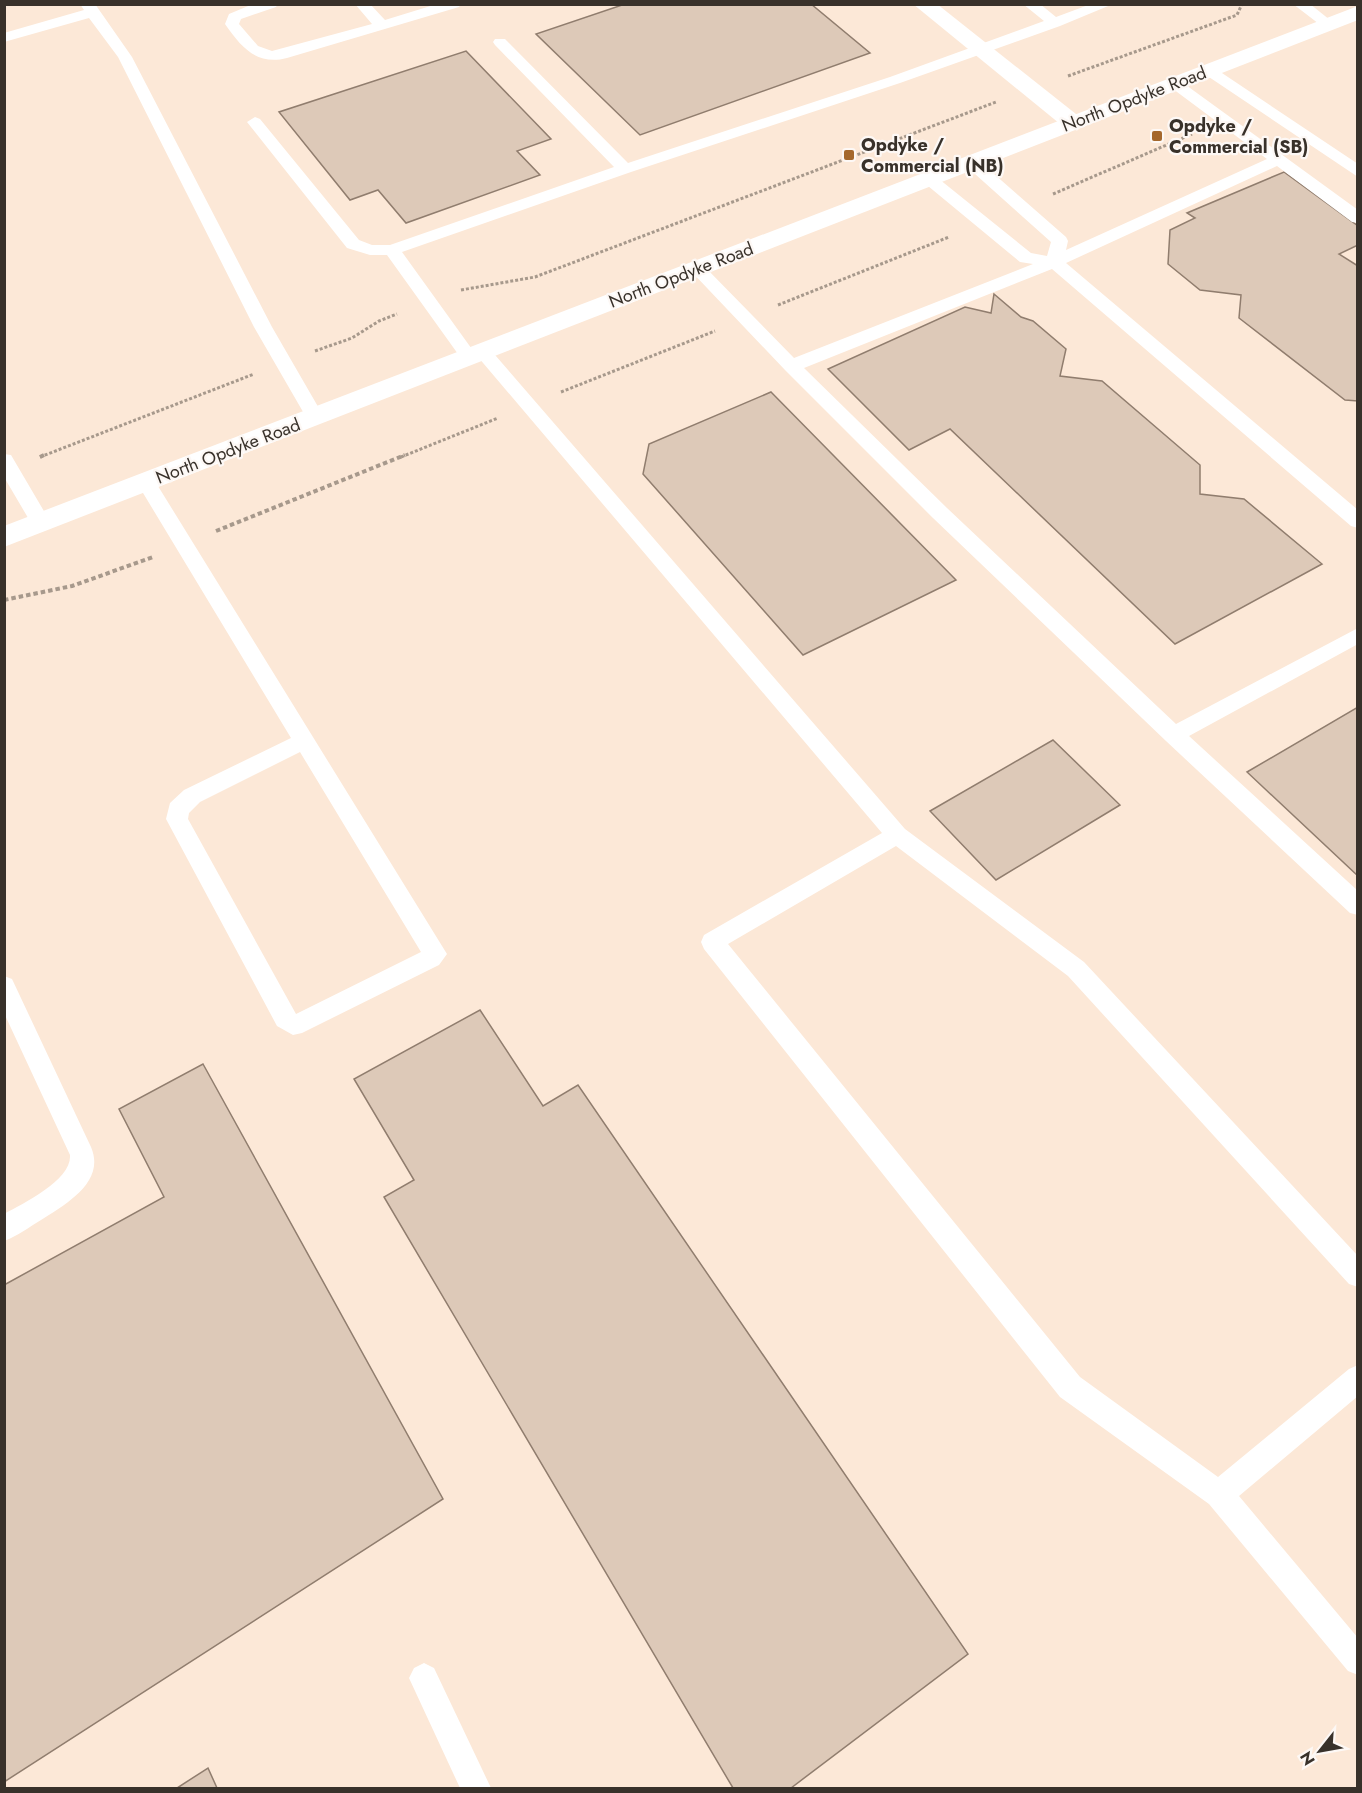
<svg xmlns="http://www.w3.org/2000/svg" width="1362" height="1793" font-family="Jost,sans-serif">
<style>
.building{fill:#ddc9b8;stroke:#907d6e;stroke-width:1.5}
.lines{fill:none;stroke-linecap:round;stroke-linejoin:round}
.path-far1{stroke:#a7998c;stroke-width:3;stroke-dasharray:3 2;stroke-linecap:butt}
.path{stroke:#a7998c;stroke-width:4;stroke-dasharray:4.5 3;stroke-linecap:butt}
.service{fill:#fff;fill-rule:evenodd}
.minor{fill:#fff;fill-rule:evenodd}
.secondary{fill:#fff;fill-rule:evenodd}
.poi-dot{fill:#a5682c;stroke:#fdf8f5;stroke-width:2}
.labels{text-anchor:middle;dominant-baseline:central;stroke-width:4.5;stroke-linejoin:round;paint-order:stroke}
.far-street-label{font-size:18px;fill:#38312a;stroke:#fdf8f5}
.far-poi-label{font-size:18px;font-weight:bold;fill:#38312a;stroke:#fdf8f5;text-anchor:start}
</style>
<rect width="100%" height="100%" fill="#fce8d7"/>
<path class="building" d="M625 4H811L870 53 640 135 536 34Z
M466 51 551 139 517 151 540 175 406 223 378 190 350 200 279 112Z
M1284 172 1358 226V245L1339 254 1358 266V401L1345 400 1239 318 1241 295 1200 290 1168 264 1170 230 1195 218 1187 213Z
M994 294 1021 317 1033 321 1066 349 1060 376 1102 381 1200 465V494L1244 499 1322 564 1175 644 950 429 909 450 828 369 965 307 991 313Z
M771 392 956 580 803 655 643 474 649 444Z
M1358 707V876L1247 772Z
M1053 740 1120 805 996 880 930 811Z
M480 1010 543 1106 578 1085 968 1654 791 1788H733L384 1197 414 1180 354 1079Z
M203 1064 443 1499 4 1782V1285L164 1197 119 1109Z
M208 1768 217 1788H177Z"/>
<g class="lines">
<path class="path-far1" d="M1068 76 1237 15 1242 4
M1053 194 1192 134
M461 290 535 277 996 102
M778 305 949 237
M315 351 352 338 379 321 397 314
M561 392 715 331
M40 457 254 374
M401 457 498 418"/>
<path class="path" d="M40 457 44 455
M216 531 405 455
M4 600 72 586 153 557"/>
<path class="service" d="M80 4H95L132 57 272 327 324 417 321 421 315 423 309 421 306 417 254 327 118 57 89 18 4 42V33L84 10Z
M253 4H278L276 7 241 19 239 24 258 46 272 51 372 24 355 4H370L385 20 437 4H461L459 7 287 58C257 66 241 47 225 24L229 14Z
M1023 4H1040L1056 17 1091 4H1113L1060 26 900 83 631 172 402 252 474 352 477 348H489L905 829 1084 962 1358 1256V1287L1349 1284 1068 976 896 846 728 944 1080 1377 1218 1477 1349 1369 1358 1365V1396L1239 1496 1358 1638V1675L1348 1671 1209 1504 1060 1397 704 949 701 942 704 935 882 833 478 357 475 361H463L387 255H370L347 248 247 122 255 117 260 119 359 240 372 245H390L614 167 495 45 493 42 495 39H505L628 163 890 77 1044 21Z
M1293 4H1310L1335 24 1333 27H1323Z
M1208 65 1213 67 1358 164V177L1203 73 1200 70 1203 67Z
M1174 78 1179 80 1358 210V223L1352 222 1277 166 1066 263 1358 510V528L1351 526 1052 269 804 368 947 508 1176 724 1358 628V644L1189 736 1358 891V915L1350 913 1166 741 933 518 785 370 689 269 691 265H703L794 358 1033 264 1020 262 922 181 920 178 922 175H934L1031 253 1047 256 1051 242 965 165 963 162 965 159H977L1066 237 1068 241 1066 250 1267 159 1169 86 1166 83Z
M4 454 11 455 48 518 51 523 48 528 41 530 34 528 4 477Z
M146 476 153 478 447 954 439 965 302 1033 293 1035 277 1026 166 819 170 803 184 790 291 738 137 483 139 478ZM300 752 421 952 296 1014 188 819 189 813 200 802Z
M4 976 12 979 91 1147C106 1182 66 1204 41 1220 29 1227 18 1236 4 1241V1214C24 1203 72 1180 70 1155L4 1013Z
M424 1663 434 1668 491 1788H460L409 1678 414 1668Z"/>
<path class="minor" d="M913 4H937L1081 118 1084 123 1081 128 1073 130 1065 128Z"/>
<path class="secondary" d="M1358 6V20L4 547V526Z"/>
</g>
<g class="poi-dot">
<rect x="1151" y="130" width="12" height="12" rx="3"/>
<rect x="843" y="149" width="12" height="12" rx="3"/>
</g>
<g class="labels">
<g class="far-street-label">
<text transform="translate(1134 99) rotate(-21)">North Opdyke Road</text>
<text transform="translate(681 275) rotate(-21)">North Opdyke Road</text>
<text transform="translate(228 451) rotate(-21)">North Opdyke Road</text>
</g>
<g class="far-poi-label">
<text x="1169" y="126">Opdyke /<tspan x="1169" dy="21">Commercial (SB)</tspan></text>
<text x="861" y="145">Opdyke /<tspan x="861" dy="21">Commercial (NB)</tspan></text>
</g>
</g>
<rect width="1362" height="1793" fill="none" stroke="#38312a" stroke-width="12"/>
<g transform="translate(1320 1751) rotate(239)" stroke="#fdf8f5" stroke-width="4.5" paint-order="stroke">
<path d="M0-4.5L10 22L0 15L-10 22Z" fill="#38312a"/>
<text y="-9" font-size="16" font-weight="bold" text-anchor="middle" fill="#38312a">N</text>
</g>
</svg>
